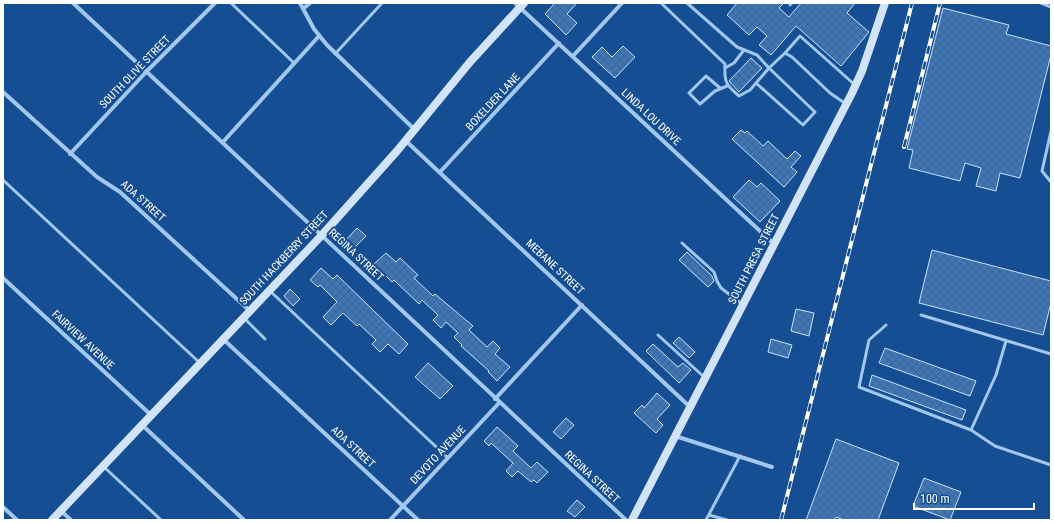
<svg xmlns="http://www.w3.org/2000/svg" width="1054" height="523" font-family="'Roboto Condensed',sans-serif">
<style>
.building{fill:url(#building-cross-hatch);stroke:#c9e1fc}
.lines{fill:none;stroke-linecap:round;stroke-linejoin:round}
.service{stroke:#a2c7f1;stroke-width:3}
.minor{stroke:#a2c7f1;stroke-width:4}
.secondary{stroke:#d1e4fc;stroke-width:8}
.rail-casing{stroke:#fff;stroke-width:4}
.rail{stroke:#154e92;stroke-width:2.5;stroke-dasharray:8;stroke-linecap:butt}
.labels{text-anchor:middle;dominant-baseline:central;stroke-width:4;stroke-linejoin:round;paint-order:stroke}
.street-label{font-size:11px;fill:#fff;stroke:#154e92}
</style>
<defs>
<pattern id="building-cross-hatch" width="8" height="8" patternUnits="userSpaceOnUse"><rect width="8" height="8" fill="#3d77ba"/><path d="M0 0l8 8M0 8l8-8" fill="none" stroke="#446283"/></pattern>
</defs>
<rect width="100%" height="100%" fill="#154e92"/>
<path class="building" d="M555 3H577L567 14 577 23 566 35 545 14Z
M737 3H784L779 8 789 17 801 3H855L847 13 869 32 841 66 796 26 771 55 759 45 767 36 757 27 749 35 727 15Z
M943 8 1009 25 1006 34 1051 46V55L1020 178 1000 173 996 191 976 186 981 168 965 163 960 181 909 168 913 150 907 149Z
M623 46 635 57 615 78 592 57 602 47 612 57Z
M751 58 762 68 739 92 729 81Z
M741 130 745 133 747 131 763 146 768 141 787 159 795 151 801 156 791 167 797 172 784 187 732 139Z
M749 180 757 187 761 183 780 201 760 222 733 197Z
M357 228 366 236 354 248 346 240Z
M932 250 1051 281V303L1043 335 919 303Z
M687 252 712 276 714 281 708 287 679 260Z
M386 253 396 262 400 258 418 275 414 278 433 296 435 294 473 326 469 330 487 347 493 341 500 348 495 354 510 367 497 381 488 372 489 371 461 346 462 345 454 337 458 333 446 322 441 328 433 320 438 315 422 300 419 304 394 280 392 282 374 264Z
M321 268 333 279 337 275 408 344 399 354 388 344 380 352 372 344 376 340 359 324 357 326 343 313 331 325 323 317 337 302 320 285 318 287 310 280Z
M290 289 300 299 293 306 284 296Z
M796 309 814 313 809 336 791 331Z
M679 337 695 352 689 358 673 343Z
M771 339 792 345 788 358 768 352Z
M653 344 678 367 683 363 691 370 679 383 646 351Z
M885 348 976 381 970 396 879 363Z
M428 363 453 386 440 399 415 377Z
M872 375 966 410 962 420 869 386Z
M657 393 670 405 657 419 663 425 656 433 634 413 642 405 644 408Z
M566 418 574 425 561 439 553 432Z
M497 427 518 446 513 451 531 468 537 462 548 472 537 483 534 480 531 482 518 471 512 477 506 471 513 463 491 443 489 446 484 441Z
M836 439 899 463 878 520H844L836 517 834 520H806Z
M924 478 961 492 950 520 913 506Z
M577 500 585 507 575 517 567 511Z"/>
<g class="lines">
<path class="service" d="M231 3 294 63
M661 3 725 64C724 82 726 85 739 96L750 90 769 68 785 53 792 57 830 93 846 104
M687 3 737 47 757 55 769 68 815 112 803 125 756 83
M1041 3 1051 7
M790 5 792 3
M785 53 800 36 855 85
M335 54 382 3
M725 68 734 63 744 50
M720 88 706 76 689 93 700 104 715 91 727 86
M1051 131 1042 171 1051 182
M3 180 200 363
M682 243 714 272 717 281 721 288 742 304
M270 291 448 458
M921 315 1051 354
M245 319 265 339
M886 325 869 340 859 387 971 430 995 446 1051 465
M658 335 704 377
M971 430 996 375 1006 341
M104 467 161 520
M709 515 727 520
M706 520 740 456"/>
<path class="minor" d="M73 3 626 520
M300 3 314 29 327 45 414 129
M515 3 774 244
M304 8 310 3
M573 56 622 3
M3 92 97 177 120 192 250 311
M406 141 690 407
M223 142 319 36
M70 154 147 71 215 3
M440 172 559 43
M3 278 151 415
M223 339 418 520
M495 399 582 305
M142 425 244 520
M675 436 772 467
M3 507 17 520
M61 511 71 520
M390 520 499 403"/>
<path class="secondary" d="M52 520 322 235 397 151 470 62 524 3
M632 520 852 93 862 71 885 3"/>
<g class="rail-casing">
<path id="rail" d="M904 147 940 3
M781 520 912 3"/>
</g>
<use href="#rail" class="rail"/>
</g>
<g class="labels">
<g class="street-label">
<text transform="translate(135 72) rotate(-46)">SOUTH OLIVE STREET</text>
<text transform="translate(493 102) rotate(-47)">BOXELDER LANE</text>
<text transform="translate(651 117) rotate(43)">LINDA LOU DRIVE</text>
<text transform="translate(143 201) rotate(42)">ADA STREET</text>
<text transform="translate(356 255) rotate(43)">REGINA STREET</text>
<text transform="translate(284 258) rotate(-47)">SOUTH HACKBERRY STREET</text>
<text transform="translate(754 259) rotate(-63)">SOUTH PRESA STREET</text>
<text transform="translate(555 267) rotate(43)">MEBANE STREET</text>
<text transform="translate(83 340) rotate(43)">FAIRVIEW AVENUE</text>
<text transform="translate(353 447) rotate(43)">ADA STREET</text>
<text transform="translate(438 455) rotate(-47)">DEVOTO AVENUE</text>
<text transform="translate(592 477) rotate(43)">REGINA STREET</text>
</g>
</g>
<rect width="1054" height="523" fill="none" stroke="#ffffff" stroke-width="8"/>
<path d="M914 503v6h120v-6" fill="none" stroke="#ffffff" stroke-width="2"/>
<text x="920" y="503" font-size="12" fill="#ffffff" stroke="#154e92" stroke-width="3" paint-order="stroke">100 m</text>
</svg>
